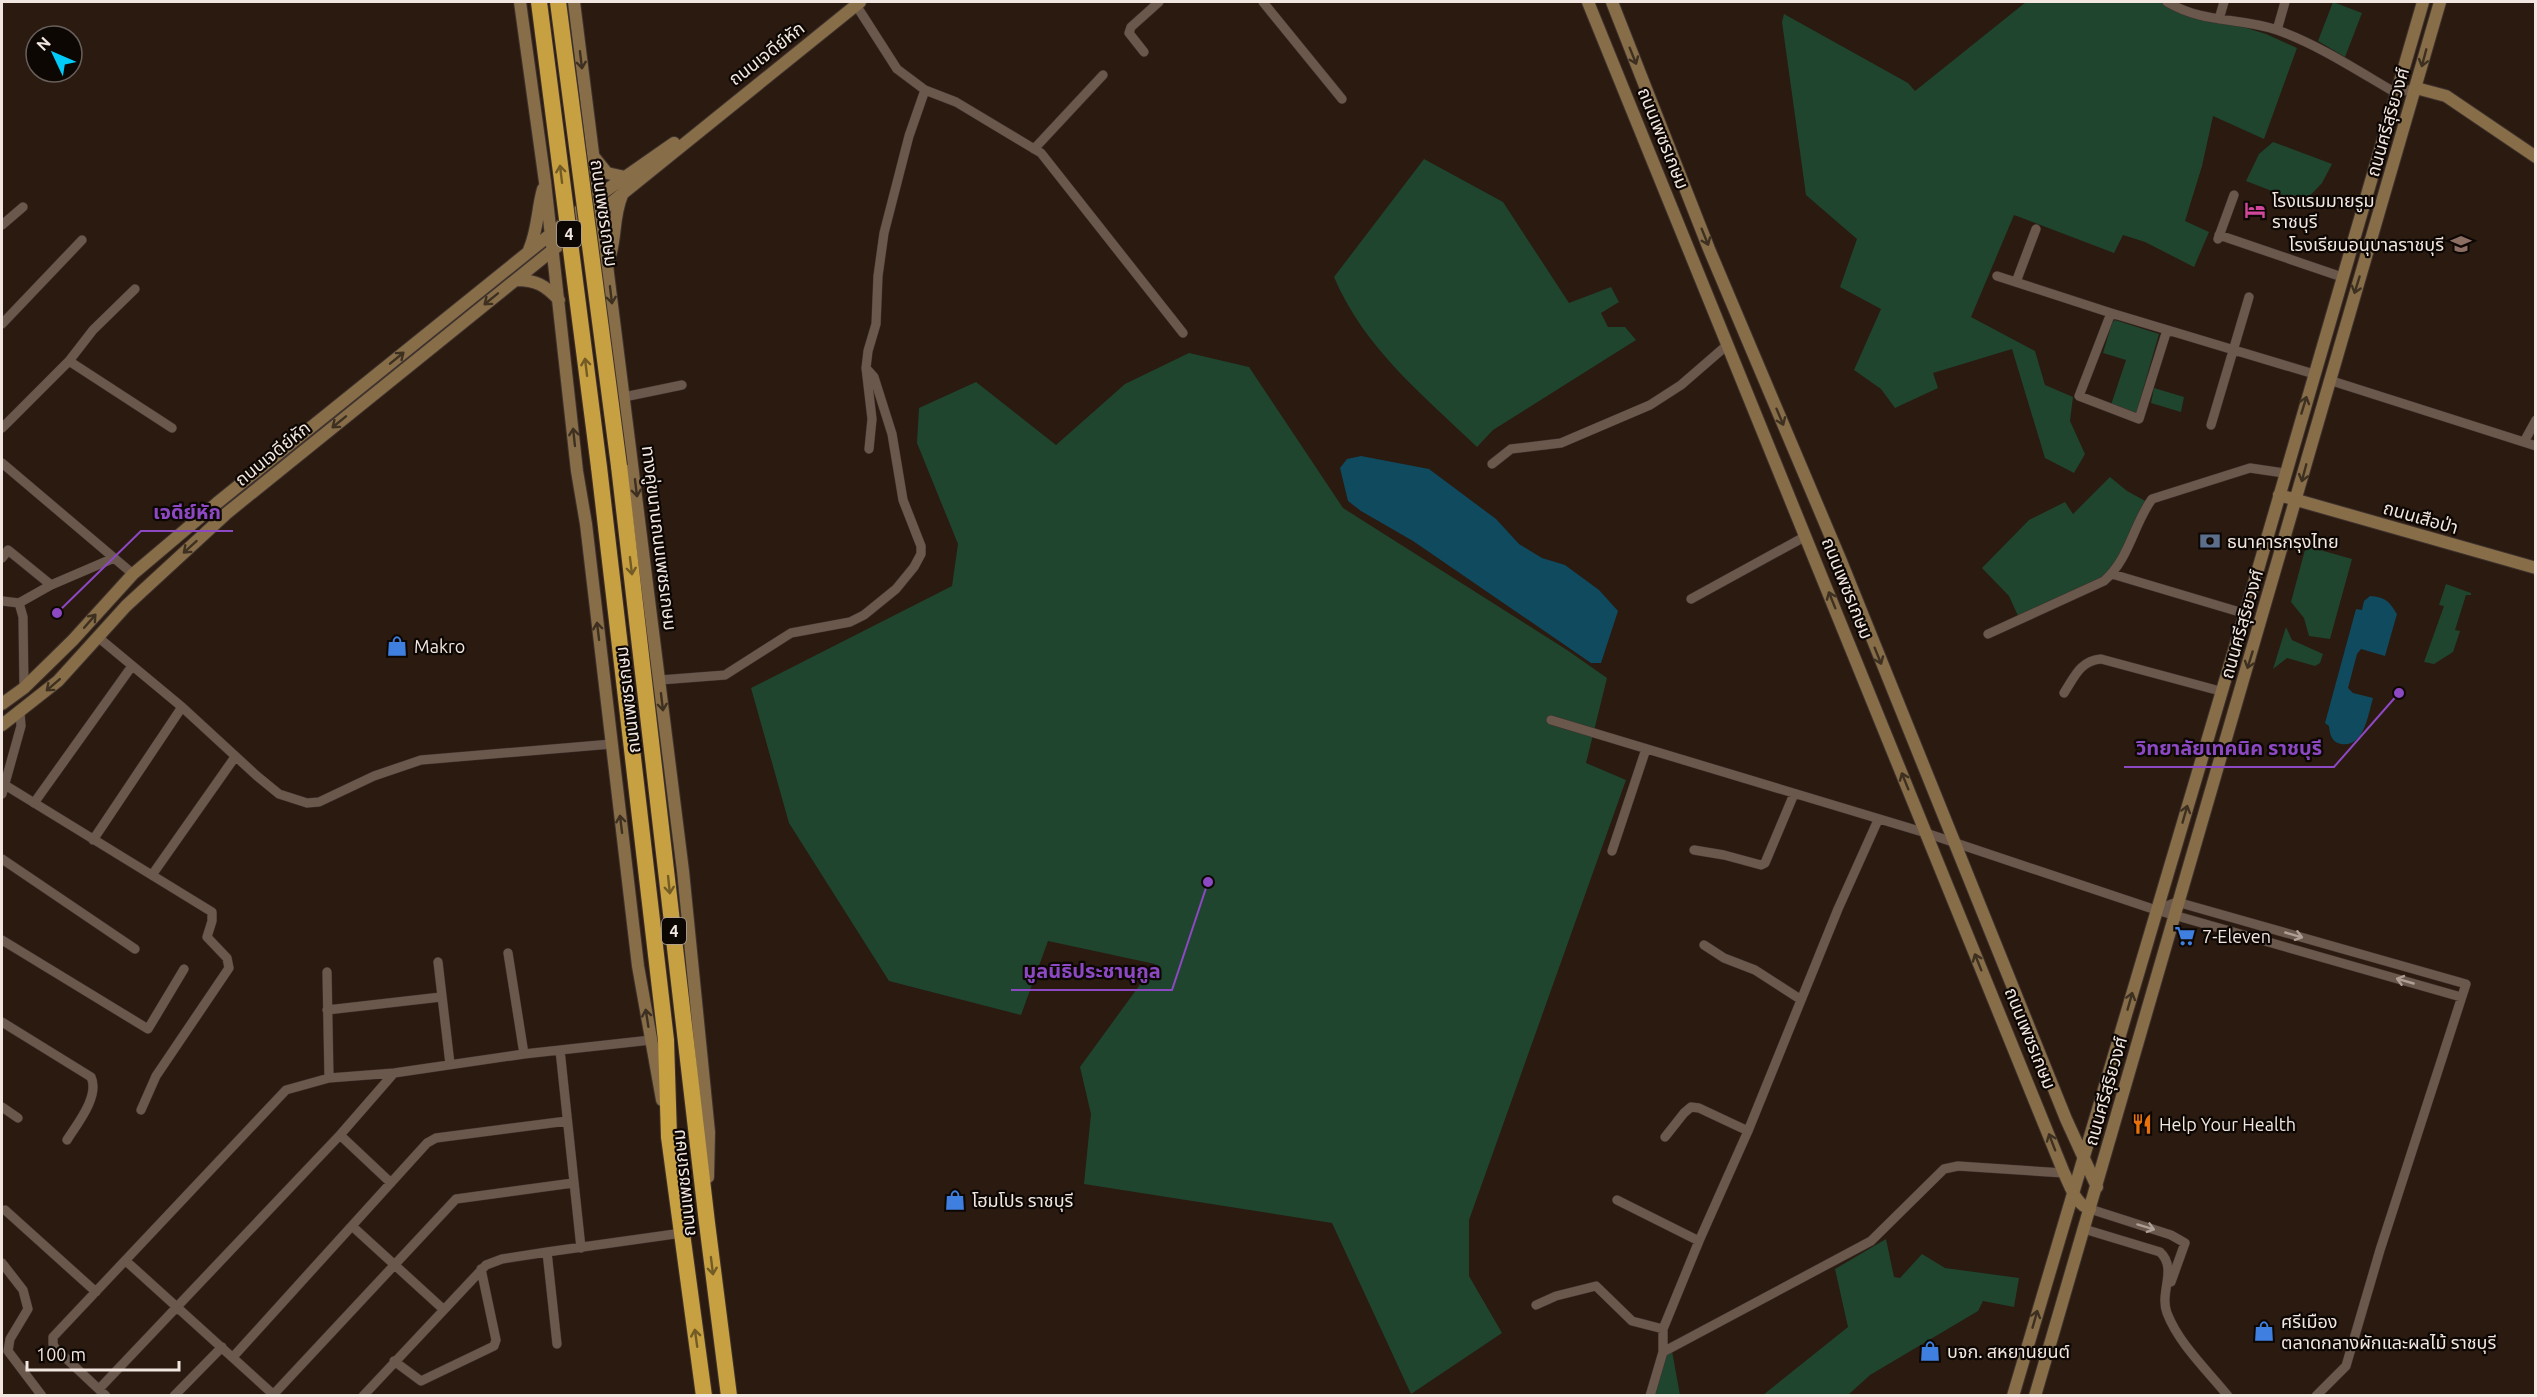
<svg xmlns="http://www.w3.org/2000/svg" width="2537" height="1397" font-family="Ubuntu,'Noto Sans Thai',sans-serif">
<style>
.green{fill:#1f452f}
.water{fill:#0f4a5f}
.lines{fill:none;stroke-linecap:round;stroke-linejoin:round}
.street-casing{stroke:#3f322e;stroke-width:10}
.secondary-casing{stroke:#3f322e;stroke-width:14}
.highway-casing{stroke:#3f322e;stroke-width:18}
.street{stroke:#6b584c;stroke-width:9}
.secondary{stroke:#876e49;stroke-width:12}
.highway{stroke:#c7a041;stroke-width:16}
.highway-bridge-casing{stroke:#3f322e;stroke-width:18;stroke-linecap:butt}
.highway-bridge{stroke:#c7a041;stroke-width:16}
.oneway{stroke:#3e3020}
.oneway2{stroke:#735b26}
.oneway3{stroke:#ae9f96}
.labels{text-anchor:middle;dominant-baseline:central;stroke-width:4.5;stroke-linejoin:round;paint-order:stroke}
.shield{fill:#0d0704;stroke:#ada39e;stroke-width:1.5}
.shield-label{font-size:16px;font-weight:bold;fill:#f2e6e0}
.street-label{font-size:18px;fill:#f2e6e0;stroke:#0d0704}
.poi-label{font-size:18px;fill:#f2e6e0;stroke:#0d0704;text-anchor:start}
.leader{fill:none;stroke:#8d48c4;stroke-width:2}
.callout-dot{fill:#8d48c4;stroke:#0d0704;stroke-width:2}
.callout-label{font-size:20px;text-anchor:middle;font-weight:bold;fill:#8d48c4;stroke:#0d0704;stroke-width:4.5;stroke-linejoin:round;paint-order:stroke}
</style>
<rect width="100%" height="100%" fill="#2a1a10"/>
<path class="green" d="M2026 2H2162L2266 34 2297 48 2264 139 2213 116 2202 166 2185 221 2209 232 2194 267 2145 242 2123 235 2114 253 2014 215 1971 317 2035 351 2045 385 2073 397 2070 421 2085 454 2074 473 2045 458 2012 349 1933 373 1938 388 1895 408 1881 389 1854 370 1881 309 1840 287 1857 239 1806 195 1782 22 1784 14 1908 83 1915 91Z
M2333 2 2362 13 2345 57 2318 41Z
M2273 142 2332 164 2322 183 2303 203 2246 181 2259 154Z
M1424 159 1503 202 1569 303 1611 287 1619 302 1601 313 1608 327H1625L1636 340 1493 430 1477 447C1423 395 1364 348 1334 277Z
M2115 320 2159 334 2136 414 2111 405 2126 360 2103 353 2112 323Z
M1189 353 1249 367 1343 508 1567 650 1607 678 1586 763 1626 780 1469 1220V1276L1502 1333 1411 1394 1332 1223 1084 1184 1091 1114 1080 1067 1155 964 1048 941 1021 1015 889 981 789 823 751 688 952 586 958 544 917 443 919 408 976 382 1056 445 1125 384Z
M2154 388 2184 397 2181 412 2151 403Z
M2110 477 2127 491 2149 503 2112 574 2019 618 2009 596 1982 568 2029 520 2065 502 2073 514Z
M2306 546 2352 559 2330 639 2309 636 2304 618 2291 602Z
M2446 584 2471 593V595H2466L2455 630 2460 631 2453 652 2434 664 2424 662 2444 606 2439 605Z
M2286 627 2292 640 2323 654 2320 663 2315 666 2287 658 2273 669Z
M1886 1239 1894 1277 1900 1278 1922 1254 1945 1268 2019 1278 2014 1307 1983 1301 1978 1311 1870 1375 1848 1395H1763L1848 1327 1835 1269Z
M1672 1351 1680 1395 1653 1396 1664 1356Z"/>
<path class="water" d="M1361 456 1429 469 1496 519 1519 544 1542 558 1565 565 1599 590 1618 611 1601 663H1591L1413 541 1361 511 1348 501 1340 468 1347 459Z
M2370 596C2385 597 2389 601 2397 614L2385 656 2361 649 2357 654 2348 688 2353 693 2373 698C2368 715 2364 748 2341 744 2331 742 2330 734 2329 726L2325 723 2356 609 2362 610 2364 601Z"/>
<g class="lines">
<g class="street-casing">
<path id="street" d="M1263 2 1342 99
M2167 2C2204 24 2239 17 2277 30 2319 45 2358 71 2396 93L2416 88
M856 5 897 69 925 90 956 102 1041 153 1183 333
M2219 19 2224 2
M2277 30 2285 2
M1144 52 1129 33 1131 27 1159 2
M1034 149 1103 75
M2 225 23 207
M2219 235 2342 277
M2218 239 2234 195
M1997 276 2111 313 2314 374
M2016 282 2036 229
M2111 313 2079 396 2139 419 2167 330
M2 324 82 240
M69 361 172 428
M2329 380 2536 446
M624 397 682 385
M2211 425 2249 297
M2 428 69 361 93 330 135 289
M2524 442 2536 420
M869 449 872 419 866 368 868 351 876 324 878 276 884 233 909 136 925 90
M2 463 133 574
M1492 464 1511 449 1561 443 1650 405 1681 385 1726 346
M2 558 8 550 51 585
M2112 574 2243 613
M1691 599 1806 536
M2 601 19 603 23 617 24 688
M19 603 51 585 114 558
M1988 634 2104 581C2130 558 2133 525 2152 499L2250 468 2284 473
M99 638 182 707 257 776 279 794 307 803 319 802 374 776 421 760 612 744
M660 680 725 675 791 633 850 622 864 615 896 589 914 567 921 554V546L903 500 892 434 874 377 866 368
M2064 693C2075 676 2080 661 2101 659L2220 691
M1551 720 1926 833 2156 910 2461 997
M5 785 212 912V921L207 937 227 958 229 968 156 1076 141 1110
M2 794 21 726 20 712
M34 803 132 666
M93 840 182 707
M1694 850 1724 855 1761 865 1765 863 1794 794
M1612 851 1646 749
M2 859 135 949
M152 875 235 757
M2156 910 2177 902 2466 984 2380 1250 2346 1366 2316 1396
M2 940 148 1029 184 969
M1704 945 1724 958 1755 970 1800 999
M508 953 524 1054
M438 962 450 1064
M327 972 329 1078
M327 1010 441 997
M2 1022 91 1077C100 1096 77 1124 67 1140
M560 1050 581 1248
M2 1107 18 1118
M340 1135 391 1183
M1665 1137 1684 1113 1691 1107 1699 1108 1748 1131
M1617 1200 1699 1241
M2090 1209 2171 1235 2185 1243 2171 1282
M5 1210 96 1292
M352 1226 443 1309
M2084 1229 2160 1252C2178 1269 2159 1292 2167 1313 2179 1344 2207 1370 2228 1396
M547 1252 557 1344
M126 1261 275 1396
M2 1263 23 1290 28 1309 10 1339 8 1351 42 1396
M1536 1305 1556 1296 1596 1286 1632 1321 1663 1329
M1663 1352 1871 1241 1944 1169 1958 1166 2064 1173
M233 1357 427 1143 436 1138 567 1121
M394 1361 421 1381 494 1346 496 1340 481 1269
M99 1389 340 1135 394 1073
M106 1396 55 1348 53 1344V1337L286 1090 329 1078 394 1073 524 1054 651 1040
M174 1396 222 1347
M272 1396 456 1199 573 1183
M363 1396 486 1265 502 1259 547 1252 682 1233
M1650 1396 1663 1352V1329L1699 1241 1748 1131 1838 909 1878 820"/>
</g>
<g class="secondary-casing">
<path id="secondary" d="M520 2 545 182 577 471 586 524 638 966 662 1100
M574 2 683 871 709 1132 708 1177
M1588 2 2064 1173C2071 1187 2075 1204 2090 1209
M1612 2 1709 249 1841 561 2066 1119 2097 1187
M2416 88 2446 96 2536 157
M594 157 607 173 625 177
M529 250C538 230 537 210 543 189
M608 262C617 239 612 220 622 195
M516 280C536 280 545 285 559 300
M2279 495 2536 568
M2 704 24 688 73 640 133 574 217 503 598 196 674 143
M2 725 58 681 126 606 227 513 860 2
M2013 1396 2259 566 2423 2
M2035 1396 2440 2"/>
</g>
<g class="highway-casing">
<path id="highway" d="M619 466 707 1223 729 1396
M599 467 666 1040 669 1137 704 1396"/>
</g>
<use href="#street" class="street"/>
<use href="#secondary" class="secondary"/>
<use href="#highway" class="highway"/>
<g class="highway-bridge-casing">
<path id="highway-bridge" d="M539 2 599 467
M558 2 619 466"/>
</g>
<use href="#highway-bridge" class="highway-bridge"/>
</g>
<defs><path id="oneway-shaft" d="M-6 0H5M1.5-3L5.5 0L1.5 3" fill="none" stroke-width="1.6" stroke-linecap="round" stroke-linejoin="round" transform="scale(1.5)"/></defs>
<g class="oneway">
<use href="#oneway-shaft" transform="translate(1633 56) rotate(68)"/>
<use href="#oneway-shaft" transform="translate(2424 58) rotate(105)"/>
<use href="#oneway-shaft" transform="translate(581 60) rotate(83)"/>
<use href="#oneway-shaft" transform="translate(1705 237) rotate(68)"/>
<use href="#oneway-shaft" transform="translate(2357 285) rotate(107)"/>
<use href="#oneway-shaft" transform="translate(611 295) rotate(83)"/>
<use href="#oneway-shaft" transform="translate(491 299) rotate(141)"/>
<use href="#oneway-shaft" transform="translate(397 358) rotate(-39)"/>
<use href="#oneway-shaft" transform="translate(2304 405) rotate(-73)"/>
<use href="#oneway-shaft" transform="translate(1780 417) rotate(67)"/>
<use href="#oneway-shaft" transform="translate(339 422) rotate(141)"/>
<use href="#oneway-shaft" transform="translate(574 437) rotate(-96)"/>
<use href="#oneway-shaft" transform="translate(2304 473) rotate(105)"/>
<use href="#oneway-shaft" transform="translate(636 488) rotate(83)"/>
<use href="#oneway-shaft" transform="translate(190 547) rotate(138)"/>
<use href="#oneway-shaft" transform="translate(1832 600) rotate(-112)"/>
<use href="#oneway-shaft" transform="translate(90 621) rotate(-49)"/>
<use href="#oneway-shaft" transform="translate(598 631) rotate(-97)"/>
<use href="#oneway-shaft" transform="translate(1878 656) rotate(68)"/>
<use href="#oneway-shaft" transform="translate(2250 660) rotate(107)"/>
<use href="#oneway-shaft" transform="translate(53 685) rotate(139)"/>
<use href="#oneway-shaft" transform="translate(662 702) rotate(83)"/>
<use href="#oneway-shaft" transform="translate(1905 781) rotate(-112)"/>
<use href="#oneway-shaft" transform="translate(2185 814) rotate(-74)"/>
<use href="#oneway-shaft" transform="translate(621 824) rotate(-97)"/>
<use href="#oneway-shaft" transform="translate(1978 962) rotate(-112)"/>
<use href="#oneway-shaft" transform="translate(2130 1001) rotate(-74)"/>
<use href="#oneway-shaft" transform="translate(647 1018) rotate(-99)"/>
<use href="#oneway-shaft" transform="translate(2052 1142) rotate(-111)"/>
<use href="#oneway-shaft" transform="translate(2035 1319) rotate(-74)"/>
</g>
<g class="oneway2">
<use href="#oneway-shaft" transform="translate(561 174) rotate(-97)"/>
<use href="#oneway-shaft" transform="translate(586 367) rotate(-97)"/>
<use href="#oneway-shaft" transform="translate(631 566) rotate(83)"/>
<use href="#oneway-shaft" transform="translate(669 885) rotate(84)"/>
<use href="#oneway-shaft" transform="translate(712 1266) rotate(83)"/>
<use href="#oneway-shaft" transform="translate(696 1338) rotate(-98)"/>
</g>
<g class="oneway3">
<use href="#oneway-shaft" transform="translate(2294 935) rotate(16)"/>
<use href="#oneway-shaft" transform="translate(2405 981) rotate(-164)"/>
<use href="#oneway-shaft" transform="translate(2146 1227) rotate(17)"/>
</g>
<defs>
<g id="hotel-bare" transform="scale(1.62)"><path d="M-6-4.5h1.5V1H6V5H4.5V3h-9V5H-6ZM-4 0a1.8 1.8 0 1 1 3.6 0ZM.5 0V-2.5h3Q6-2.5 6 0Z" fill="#d1479c" stroke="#0d0704" stroke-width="2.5" paint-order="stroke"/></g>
<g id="school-bare" transform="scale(1.62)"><path d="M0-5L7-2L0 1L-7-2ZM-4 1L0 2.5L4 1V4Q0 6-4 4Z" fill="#8d6e63" stroke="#0d0704" stroke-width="2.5" paint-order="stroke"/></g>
<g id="bank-bare" transform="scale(1.62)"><path d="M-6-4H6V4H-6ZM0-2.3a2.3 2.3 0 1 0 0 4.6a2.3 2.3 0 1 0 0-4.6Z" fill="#5c6f8a" stroke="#0d0704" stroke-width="2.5" paint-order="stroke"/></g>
<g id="shop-bare" transform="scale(1.62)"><path d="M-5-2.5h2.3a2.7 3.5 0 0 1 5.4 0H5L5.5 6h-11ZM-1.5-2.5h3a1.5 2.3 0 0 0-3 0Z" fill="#3f7fe0" stroke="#0d0704" stroke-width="2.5" paint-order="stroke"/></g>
<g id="supermarket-bare" transform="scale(1.62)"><path d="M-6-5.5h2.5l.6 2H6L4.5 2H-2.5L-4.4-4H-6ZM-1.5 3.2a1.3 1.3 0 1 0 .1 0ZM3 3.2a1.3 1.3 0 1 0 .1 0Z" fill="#3f7fe0" stroke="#0d0704" stroke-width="2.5" paint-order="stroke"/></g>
<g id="restaurant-bare" transform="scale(1.62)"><path d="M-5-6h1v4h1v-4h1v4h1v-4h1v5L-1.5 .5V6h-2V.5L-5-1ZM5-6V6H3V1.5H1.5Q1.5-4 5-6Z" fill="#e8710a" stroke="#0d0704" stroke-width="2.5" paint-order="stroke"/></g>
</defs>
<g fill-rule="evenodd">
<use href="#hotel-bare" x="2255" y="210"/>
<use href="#school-bare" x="2461" y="244"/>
<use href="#bank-bare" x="2210" y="541"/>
<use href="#shop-bare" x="397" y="646"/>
<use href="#supermarket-bare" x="2185" y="936"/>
<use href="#restaurant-bare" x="2142" y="1124"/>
<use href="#shop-bare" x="955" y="1200"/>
<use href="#shop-bare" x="2264" y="1331"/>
<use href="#shop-bare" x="1930" y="1351"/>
</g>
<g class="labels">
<g class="shield">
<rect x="557" y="221" width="24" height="26" rx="4.5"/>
<rect x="662" y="918" width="24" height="26" rx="4.5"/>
</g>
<g class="shield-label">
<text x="569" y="234">4</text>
<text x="674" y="931">4</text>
</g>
<g class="street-label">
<text transform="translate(766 53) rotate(-38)">ถนนเจดีย์หัก</text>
<text transform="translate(2387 122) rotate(-74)">ถนนศรีสุริยวงศ์</text>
<text transform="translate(1664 138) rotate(68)">ถนนเพชรเกษม</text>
<text transform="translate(605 213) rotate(82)">ถนนเพชรเกษม</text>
<text transform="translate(272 453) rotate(-39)">ถนนเจดีย์หัก</text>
<text transform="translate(2421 517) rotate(16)">ถนนเสือป่า</text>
<text transform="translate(660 538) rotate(83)">ทางคู่ขนานถนนเพชรเกษม</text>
<text transform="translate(1848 588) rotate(68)">ถนนเพชรเกษม</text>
<text transform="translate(2241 624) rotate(-74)">ถนนศรีสุริยวงศ์</text>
<text transform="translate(627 700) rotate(-97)">ถนนเพชรเกษม</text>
<text transform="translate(2031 1038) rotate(68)">ถนนเพชรเกษม</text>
<text transform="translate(2105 1091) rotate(-74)">ถนนศรีสุริยวงศ์</text>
<text transform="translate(683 1183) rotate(-96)">ถนนเพชรเกษม</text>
</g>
<g class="poi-label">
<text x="2272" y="200">โรงแรมมายรูม<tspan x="2272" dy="21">ราชบุรี</tspan></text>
<text x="2444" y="244" text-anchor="end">โรงเรียนอนุบาลราชบุรี</text>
<text x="2227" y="541">ธนาคารกรุงไทย</text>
<text x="414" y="646">Makro</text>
<text x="2202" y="936">7-Eleven</text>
<text x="2159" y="1124">Help Your Health</text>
<text x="972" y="1200">โฮมโปร ราชบุรี</text>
<text x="2281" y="1321">ศรีเมือง<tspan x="2281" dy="21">ตลาดกลางผักและผลไม้ ราชบุรี</tspan></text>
<text x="1947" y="1351">บจก. สหยานยนต์</text>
</g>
</g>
<path class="leader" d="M57 613L141 531H233M2399 693L2334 767H2124M1208 882L1172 990H1011"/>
<g class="callout-dot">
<circle cx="57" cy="613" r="6"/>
<circle cx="2399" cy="693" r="6"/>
<circle cx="1208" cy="882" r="6"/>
</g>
<g class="callout-label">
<text x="187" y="519">เจดีย์หัก</text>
<text x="2229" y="755">วิทยาลัยเทคนิค ราชบุรี</text>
<text x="1092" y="978">มูลนิธิประชานุกูล</text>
</g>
<rect width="2537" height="1397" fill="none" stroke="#f2e6e0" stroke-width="6"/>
<g transform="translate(54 54) rotate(314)"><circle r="28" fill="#0d0704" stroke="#69605c" stroke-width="1.5"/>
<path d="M0-4.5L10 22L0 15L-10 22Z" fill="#01cbf9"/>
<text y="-9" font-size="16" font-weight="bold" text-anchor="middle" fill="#f2e6e0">N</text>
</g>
<path d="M27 1361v9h152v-9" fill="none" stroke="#f2e6e0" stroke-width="3"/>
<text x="36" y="1361" font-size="18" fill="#f2e6e0" stroke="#0d0704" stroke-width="4.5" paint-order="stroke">100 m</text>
</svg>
